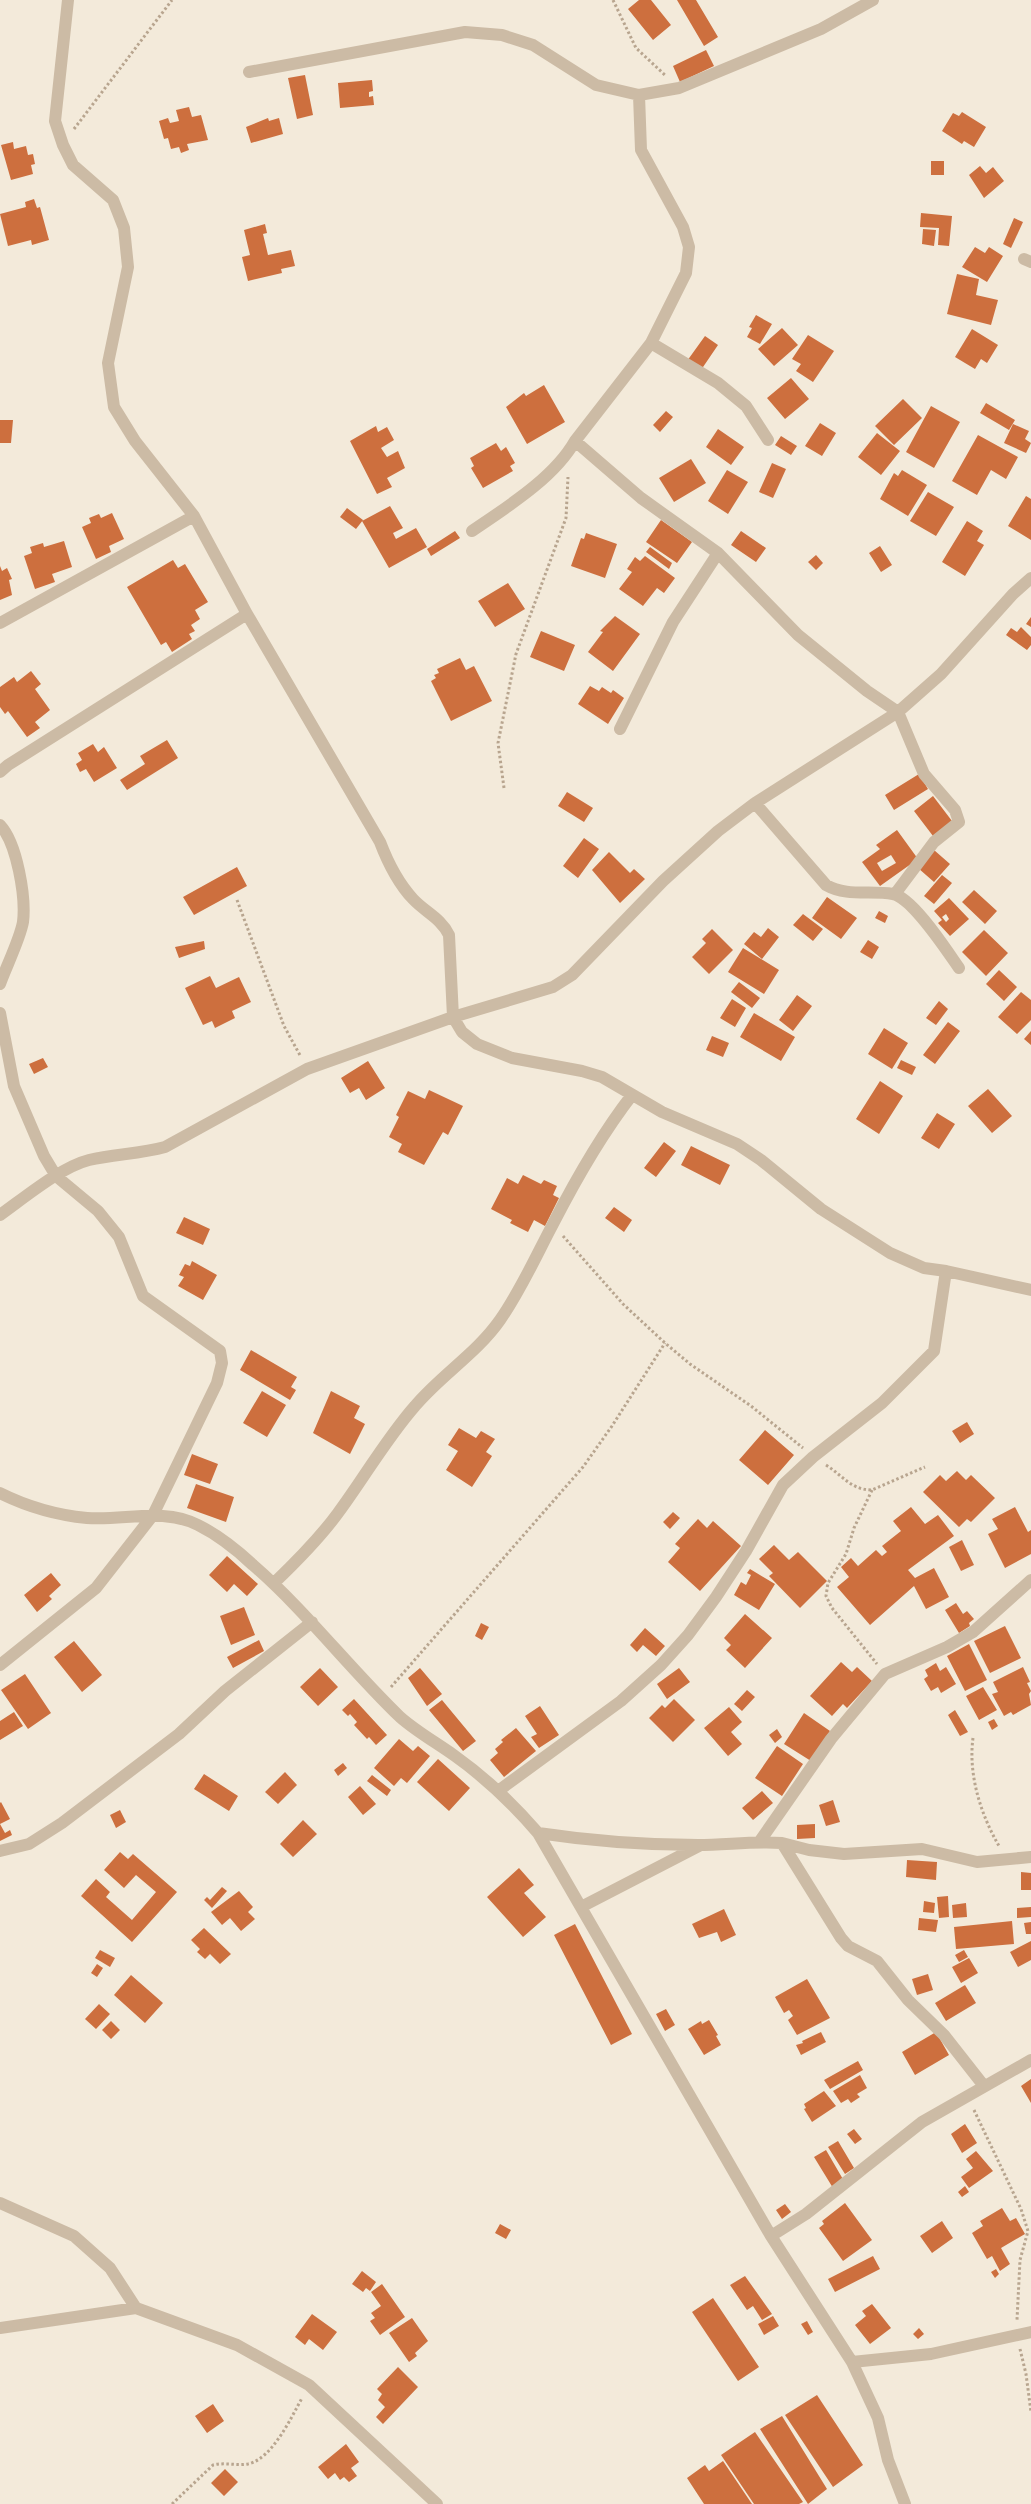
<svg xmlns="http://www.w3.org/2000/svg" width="1031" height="2504" font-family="'PT Sans Narrow',sans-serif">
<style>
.building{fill:#cd6f3e;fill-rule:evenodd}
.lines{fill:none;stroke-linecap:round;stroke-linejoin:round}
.path{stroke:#b8a58f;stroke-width:3;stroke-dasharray:2.5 2.5;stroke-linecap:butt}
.minor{stroke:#ccbba5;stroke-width:12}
</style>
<rect width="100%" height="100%" fill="#f3eada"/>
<path class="building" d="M639 0H651L671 25 653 40 628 9Z
M677 0H696L718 37 704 46Z
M706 50 714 66 680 82 673 66Z
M305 75 313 115 297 119 288 78Z
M372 80 373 91 369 92V97L373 96 374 105 340 108 338 83Z
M189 107 192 117 201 115 208 140 187 144 189 150 181 153 179 147 171 149 168 138 164 139 159 121 168 118 170 123 179 121 176 110Z
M962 112 986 127 974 147 964 141 962 144 942 131 953 113 959 116Z
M268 118 269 121 279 118 283 134 251 143 246 127Z
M13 142 14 149 26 146 28 155 33 154 35 164 31 165 33 174 11 180 1 145Z
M931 161H944V175H931Z
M980 166 986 173 993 167 1004 181 984 198 969 175Z
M34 199 37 208 40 207 49 240 32 245 31 240 8 246 0 214 26 207 25 202Z
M921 213 952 216 949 246 938 245 939 228 920 227Z
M1014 218 1023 222 1011 248 1003 244Z
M265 224 267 233 263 234 268 255 291 250 295 266 281 269 282 273 248 281 242 257 250 255 244 230Z
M923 229 936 230 934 246 922 244Z
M975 247 985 253 989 247 1003 256 987 282 962 267Z
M957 274 979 279 976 295 998 300 991 325 947 314Z
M756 315 772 324 760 344 747 337 752 328 749 327Z
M782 328 798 345 774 366 758 349Z
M972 329 998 345 987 363 981 359 975 369 955 357Z
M808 335 834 351 813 382 796 371 801 364 792 359Z
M705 336 718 345 701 370 687 361Z
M791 378 809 399 785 419 767 398Z
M544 385 565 422 527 444 506 407 524 393 526 396Z
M903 399 922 418 894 445 875 426Z
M986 403 1015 420 1009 430 980 413Z
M931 406 960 422 934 468 906 452Z
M666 411 673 417 660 432 653 425Z
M0 420H13L11 443H0Z
M820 423 836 433 822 456 805 446Z
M1013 424 1029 431 1025 439 1031 443 1026 453 1004 443Z
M376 426 378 432 387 427 394 440 381 448 387 457 398 451 405 468 387 478 392 487 377 494 350 441Z
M718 429 744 447 731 465 706 447Z
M877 433 900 451 881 475 858 457Z
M978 435 1018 457 1006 479 991 470 977 495 952 481Z
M781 436 797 446 791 455 775 445Z
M496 443 501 451 506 447 515 463 510 466 513 471 483 488 471 468 474 466 470 458Z
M691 459 706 483 674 502 659 478Z
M772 463 786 469 773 498 759 492Z
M727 470 748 482 728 514 708 501Z
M902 470 927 485 908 516 880 499 894 473 898 476Z
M928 492 954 507 936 536 910 521Z
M1026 496 1031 499V540L1008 526Z
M390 506 403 528 393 533 396 539 416 528 427 547 389 568 362 521Z
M347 508 363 520 356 529 340 517Z
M112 513 124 539 109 546 111 552 96 559 82 527 91 523 89 518 99 514 101 518Z
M661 520 692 542 677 563 646 542Z
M967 521 983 531 977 541 984 545 965 576 942 562Z
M455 531 460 538 431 556 427 549Z
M741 531 766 548 756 562 731 545Z
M586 533 617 544 605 578 571 566 581 538 584 539Z
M64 541 72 567 52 574 55 582 35 589 24 556 32 553 30 547 43 543 44 547Z
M880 546 892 565 881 572 869 553Z
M650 547 672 563 669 569 646 552Z
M816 555 823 563 816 570 808 562Z
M645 556 675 578 664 593 657 588 643 606 619 589 632 572 627 569 635 557 640 561Z
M173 560 178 568 185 564 208 602 195 610 200 619 191 625 195 631 189 634 192 639 172 652 166 642 161 645 127 587Z
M0 566 2 571 7 568 12 579 9 580 12 595 0 600Z
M508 583 525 609 495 627 478 601Z
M615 616 640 634 613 671 588 652 603 632 600 631Z
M1031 617V627L1026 624Z
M1021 627 1031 637V645L1027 650 1006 635 1011 628 1017 632Z
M541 631 575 645 564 671 530 657Z
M460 658 466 670 474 666 492 701 451 721 431 681 436 678 434 675 439 673 437 669Z
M31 671 41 684 35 689 50 710 35 722 40 728 27 737 8 711 5 714 0 707V687L14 677 17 682Z
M590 686 599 691 602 687 611 693 613 690 624 698 608 724 578 704Z
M167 740 178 758 127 790 120 780 145 764 140 756Z
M93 744 98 752 104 747 117 768 94 782 86 769 80 772 76 764 82 760 78 753Z
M919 774 928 789 894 810 885 795Z
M567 792 593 808 584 822 558 806Z
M933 796 952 821 933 836 914 811Z
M897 830 918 859 880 886 862 862 880 849 876 845ZM891 855 896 863 882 871 877 863Z
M584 838 599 849 578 878 563 866Z
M934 850 950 864 934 882 918 868Z
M609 852 630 873 634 869 645 879 620 903 592 870Z
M237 867 247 886 194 915 183 897Z
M942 875 952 883 934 904 924 896Z
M974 890 997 911 985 924 962 902Z
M827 897 857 918 841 939 812 918Z
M949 898 969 919 950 936 938 923 942 920 934 911ZM946 914 949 919 946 922 942 917Z
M879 911 888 916 885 923 875 918Z
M803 914 823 929 813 941 793 925Z
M768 928 779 937 762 959 744 944 754 932 761 937Z
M712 929 733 950 709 974 692 957 706 943 702 939Z
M984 930 1008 953 986 976 962 952Z
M868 940 879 947 872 959 860 952Z
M204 941 205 949 179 958 175 947Z
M743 948 779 970 764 994 728 972Z
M999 970 1017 987 1004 1001 986 984Z
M210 976 216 988 239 977 251 1002 232 1011 235 1018 215 1028 212 1021 203 1025 185 988Z
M739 982 760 998 752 1008 731 992Z
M1021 992 1031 1000V1020L1017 1034 998 1017Z
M797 995 812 1006 793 1031 779 1020Z
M732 999 746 1008 735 1027 720 1018Z
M939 1001 948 1009 936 1025 926 1018Z
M754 1013 795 1037 781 1061 740 1037Z
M948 1022 960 1031 935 1064 923 1055Z
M884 1028 908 1043 892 1069 868 1054Z
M1031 1031V1045L1024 1039Z
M712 1036 729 1043 723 1057 706 1050Z
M43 1058 48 1067 34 1074 29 1064Z
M901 1060 916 1067 912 1075 897 1068Z
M368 1061 385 1088 366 1100 359 1088 350 1093 341 1078Z
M880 1081 903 1096 879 1134 856 1119Z
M988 1089 1012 1116 992 1133 968 1106Z
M429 1090 463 1106 448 1135 443 1132 424 1165 398 1152 402 1144 389 1137 399 1117 396 1115 408 1091 425 1099Z
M937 1113 955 1124 939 1149 921 1138Z
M664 1142 676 1151 656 1177 644 1168Z
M691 1146 730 1165 720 1185 681 1165Z
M523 1175 541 1184 544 1180 557 1186 553 1195 559 1198 545 1226 534 1220 528 1232 510 1223 512 1220 491 1209 507 1178 518 1184Z
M614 1207 632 1220 624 1232 605 1218Z
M184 1217 210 1229 203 1245 176 1233Z
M192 1261 217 1275 203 1300 178 1286 184 1277 179 1275 185 1264 190 1266Z
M251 1350 297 1377 291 1387 296 1390 290 1400 240 1370Z
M262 1391 286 1405 267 1437 243 1423Z
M331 1391 360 1406 354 1418 365 1424 350 1454 313 1433Z
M967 1422 974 1434 960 1443 952 1431Z
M459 1428 476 1438 481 1431 495 1439 486 1452 492 1456 472 1487 446 1470 458 1451 448 1445Z
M765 1430 794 1455 768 1485 739 1460Z
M192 1454 218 1464 210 1484 184 1475Z
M957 1471 966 1480 971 1475 995 1498 971 1522 967 1519 959 1527 923 1492 940 1475 946 1481Z
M196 1484 234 1497 226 1522 187 1508Z
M911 1507 925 1524 938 1515 954 1536 908 1570 915 1578 934 1568 949 1597 926 1609 914 1586 870 1625 837 1587 849 1577 841 1567 851 1558 858 1566 876 1550 882 1556 887 1552 882 1546 901 1531 893 1521Z
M1015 1507 1028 1532 1031 1530V1554L1005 1568 988 1534 998 1529 992 1519Z
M673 1512 680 1518 670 1529 663 1522Z
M698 1519 707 1528 713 1521 741 1546 700 1591 668 1562 680 1548 675 1544Z
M962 1540 974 1565 961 1571 949 1547Z
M774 1545 789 1560 798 1552 827 1581 800 1608 769 1576 773 1573 759 1559Z
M227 1556 258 1584 247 1596 234 1584 227 1592 209 1575Z
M750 1569 775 1584 759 1610 734 1595 741 1582 746 1585 751 1575 747 1573Z
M51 1573 61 1585 49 1596 52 1599 37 1612 24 1595Z
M956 1603 963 1614 967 1611 974 1619 969 1623 970 1626 959 1633 945 1610Z
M244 1607 255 1635 231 1645 220 1616Z
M745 1614 772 1638 745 1668 726 1650 731 1645 724 1638Z
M481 1623 489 1627 482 1640 475 1636Z
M1005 1626 1021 1658 990 1673 974 1641Z
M645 1628 665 1646 656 1656 643 1645 637 1652 630 1645Z
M259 1640 264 1651 233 1668 227 1657Z
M74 1641 102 1675 82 1692 54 1657Z
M969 1644 987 1680 965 1691 947 1656Z
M841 1662 852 1672 857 1667 872 1681 847 1708 843 1704 832 1716 810 1696Z
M936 1663 940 1671 946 1667 956 1684 941 1693 938 1687 931 1691 924 1679 928 1676 925 1670Z
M1023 1667 1030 1682 1027 1683 1031 1691 1029 1694 1031 1705 1013 1715 1011 1712 1004 1716 992 1694 998 1692 993 1682Z
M320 1668 338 1687 318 1706 300 1687Z
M420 1668 442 1694 427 1706 408 1678Z
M679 1668 690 1682 667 1699 657 1684Z
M25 1674 51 1713 28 1729 1 1690Z
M983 1687 997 1710 979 1720 966 1696Z
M747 1690 755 1697 742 1711 734 1704Z
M354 1699 387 1735 376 1745 369 1737 367 1739 354 1725 357 1722 350 1714 348 1716 342 1710Z
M674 1699 695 1720 673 1742 649 1718 662 1705 665 1708Z
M442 1700 476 1741 463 1751 429 1710Z
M540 1706 559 1735 539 1748 531 1737 537 1734 525 1716Z
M729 1707 742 1722 731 1732 742 1744 728 1756 704 1728Z
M955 1710 968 1732 960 1736 948 1715Z
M14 1712 23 1726 0 1740V1721Z
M804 1713 830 1731 811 1761 784 1744Z
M994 1719 998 1726 992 1730 988 1722Z
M516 1728 536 1751 504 1777 490 1760 498 1753 495 1749 503 1742 501 1740Z
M777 1729 782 1737 775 1743 769 1735Z
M399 1739 413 1751 418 1746 430 1756 407 1783 401 1778 394 1786 374 1768Z
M777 1746 803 1764 782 1796 755 1778Z
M438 1759 470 1788 449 1811 417 1782Z
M343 1763 347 1768 338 1776 334 1770Z
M285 1772 297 1785 278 1804 265 1792Z
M204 1774 238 1796 229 1811 194 1789Z
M372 1775 391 1790 387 1796 367 1781Z
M360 1786 376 1804 363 1815 348 1797Z
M762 1791 773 1803 753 1820 742 1808Z
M833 1800 840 1822 826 1826 819 1805Z
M1 1802 10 1819 0 1824 5 1833 10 1830 12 1835 0 1841V1803Z
M120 1810 126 1822 116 1828 110 1815Z
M303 1820 317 1834 293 1857 280 1844Z
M815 1824V1838L797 1839V1825Z
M120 1852 128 1859 133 1854 177 1892 132 1942 81 1896 96 1879 110 1892 106 1897 132 1920 156 1892 136 1875 124 1888 104 1870Z
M907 1860 937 1862 936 1880 906 1877Z
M519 1868 534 1885 524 1893 546 1917 523 1937 487 1897Z
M1021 1872 1031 1873V1890H1021Z
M222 1887 227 1891 212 1908 204 1900 207 1897 210 1900Z
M239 1891 253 1907 248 1912 255 1919 241 1931 230 1918 222 1925 211 1912Z
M948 1896 949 1917 939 1918 937 1897Z
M924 1901 935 1903 934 1913 923 1912Z
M966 1903 967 1917 953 1918 952 1905Z
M1031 1907V1917L1017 1918V1908Z
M724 1909 736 1935 721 1942 717 1932 699 1938 692 1924Z
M919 1918 938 1920 936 1932 918 1930Z
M1012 1921 1014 1944 956 1949 954 1927Z
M1031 1922V1934H1026L1024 1923Z
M575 1924 632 2034 611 2045 554 1935Z
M204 1928 231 1954 220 1964 210 1954 205 1959 197 1952 200 1949 191 1940Z
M1031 1941V1960L1018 1967 1010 1952Z
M100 1950 115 1958 110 1967 95 1958Z
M964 1950 968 1957 959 1962 955 1955Z
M969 1958 978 1973 961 1983 952 1967Z
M97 1964 103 1968 97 1977 91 1973Z
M928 1974 933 1990 917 1995 912 1979Z
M131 1975 163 2003 145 2023 114 1995Z
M807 1979 830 2018 797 2035 788 2020 793 2016 789 2010 784 2013 775 1997Z
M965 1985 976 2003 946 2021 935 2003Z
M99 2004 110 2014 96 2029 85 2019Z
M666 2009 675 2025 665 2031 656 2014Z
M709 2020 718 2035 716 2036 721 2045 704 2055 688 2029 701 2021 702 2024Z
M111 2021 120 2030 111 2039 102 2030Z
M821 2032 826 2042 801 2055 796 2045 803 2043 802 2041Z
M936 2032 949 2055 915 2075 902 2052Z
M858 2061 863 2070 830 2089 824 2080Z
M860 2075 867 2088 857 2094 860 2097 851 2103 848 2099 841 2103 833 2091Z
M1031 2079V2103L1021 2086Z
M824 2091 836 2106 812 2122 804 2109 806 2108 804 2104Z
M965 2124 977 2143 962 2153 951 2134Z
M854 2129 862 2139 855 2144 847 2134Z
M838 2141 854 2168 845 2174 828 2147Z
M826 2150 844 2181 833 2188 814 2157Z
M976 2151 993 2171 969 2188 961 2177 973 2168 966 2159Z
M965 2186 969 2192 962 2197 958 2192Z
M845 2203 872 2240 843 2261 819 2228 824 2224 822 2221Z
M785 2204 791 2212 782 2219 776 2210Z
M1002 2208 1010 2221 1016 2218 1025 2234 1001 2248 1010 2264 1000 2271 992 2256 987 2259 972 2233 983 2226 980 2221Z
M942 2221 953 2238 932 2253 920 2236Z
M500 2224 511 2230 506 2239 495 2233Z
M873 2256 880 2269 835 2292 828 2279Z
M996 2269 999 2274 995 2278 991 2272Z
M362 2271 376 2282 370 2291 366 2288 363 2292 352 2284Z
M745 2276 772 2314 762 2320 753 2306 747 2310 730 2285Z
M382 2284 405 2317 380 2335 370 2321 375 2318 371 2313 381 2306 371 2292Z
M713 2298 759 2367 738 2381 692 2312Z
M872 2304 891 2328 870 2344 855 2325 866 2316 862 2311Z
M312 2314 337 2332 323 2350 309 2339 305 2345 295 2337Z
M773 2316 779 2326 764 2335 758 2324Z
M412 2318 428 2341 415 2353 417 2356 409 2362 389 2333Z
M807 2321 813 2332 808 2335 801 2324Z
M919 2328 924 2334 918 2339 913 2334Z
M398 2367 418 2387 383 2424 376 2417 385 2407 378 2400 382 2394 377 2389Z
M817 2395 863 2465 833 2487 785 2415Z
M213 2404 224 2421 207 2433 195 2416Z
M782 2416 827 2489 808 2504 760 2429Z
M755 2432 803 2502 799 2504H754L721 2455Z
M346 2444 359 2462 351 2468 357 2476 349 2482 344 2477 340 2480 335 2473 328 2479 318 2467Z
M723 2461 752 2504H704L687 2478 705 2465 709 2471Z
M225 2469 238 2482 224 2496 211 2483Z"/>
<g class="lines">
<path class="path" d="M613 0 636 48 666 76
M74 129 172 0
M504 788 498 743 516 654 566 518 568 477
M237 900 284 1026 301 1057
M563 1236 623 1304 665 1343 690 1364 751 1406 803 1448
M826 1465C842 1475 851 1490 872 1490L925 1467
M872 1490 854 1528 846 1554 828 1583 826 1596 832 1608 877 1664
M391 1687 583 1467 612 1426 665 1343
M973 1738C968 1775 981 1815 999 1846
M974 2110 1021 2209 1028 2231 1020 2260 1017 2320
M1020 2349 1026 2374 1031 2412
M172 2504 213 2465C225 2462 237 2466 248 2464 272 2459 291 2418 302 2398"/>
<path class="minor" d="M68 0 55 121 63 145 73 165 113 200 124 228 128 267 108 363 114 407 135 441 194 516 247 614 380 842C388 863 397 882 413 899 425 912 441 918 449 935L453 1017 462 1032 477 1044 512 1058 582 1071 602 1077 662 1112 737 1144 761 1160 821 1209 890 1253 924 1268 946 1271 1031 1290
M249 72 465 32 502 35 533 45 596 85 639 95 679 88 821 29 873 0
M1024 259 1031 262
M651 343 718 383 746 406 768 440
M575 441 641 498 718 553 798 635 867 691 898 712 924 774 955 810 959 822 934 842 895 894
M472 531C507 507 554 478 575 441L651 343 686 273 689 247 683 227 641 150 639 95
M0 623 194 516
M620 729 673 622 718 553
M0 772 8 765 247 614
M755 803 826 885C847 897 870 890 893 894 913 898 947 951 959 968
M0 825C17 843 26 897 23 922 20 939 6 967 0 984
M0 1013 14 1086 44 1156 56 1176 98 1211 119 1237 143 1296 220 1351 222 1363 217 1383 153 1515 96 1588 0 1665
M0 1215C24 1198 61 1167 89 1160 114 1154 140 1154 165 1147L307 1069 453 1017 553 987 572 975 663 881 718 831 755 803 898 712 941 674 1013 594 1031 578
M0 1493C26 1506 57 1515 87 1518 124 1521 163 1507 198 1525 218 1535 237 1550 253 1565 306 1611 349 1668 400 1717 417 1732 437 1743 455 1756 486 1778 513 1804 538 1833L771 2236 852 2362 878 2418 888 2460 905 2504
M274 1583C297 1561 319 1539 338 1513 364 1478 386 1439 415 1406 441 1375 477 1353 500 1320 521 1290 536 1256 553 1224 576 1179 601 1135 632 1095
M498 1791 621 1701 661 1665 688 1635 716 1597 746 1551 783 1485 813 1457 882 1403 934 1351 946 1271
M538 1833C591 1841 644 1845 698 1845 726 1845 754 1841 782 1843L841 1938 848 1946 877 1961 908 2000 944 2035 984 2086
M760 1841 831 1739 885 1674 947 1647 973 1632 1031 1580
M782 1843 809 1850 844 1854 922 1849 977 1862 1031 1857
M0 1851 29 1844 62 1823 179 1734 225 1691 312 1622
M581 1907 699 1846
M0 2203 74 2236 110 2268 136 2308
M771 2236 806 2214 922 2122 1031 2060
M0 2328 136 2308 237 2345 309 2385 437 2504
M852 2362 931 2354 1031 2332"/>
</g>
</svg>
